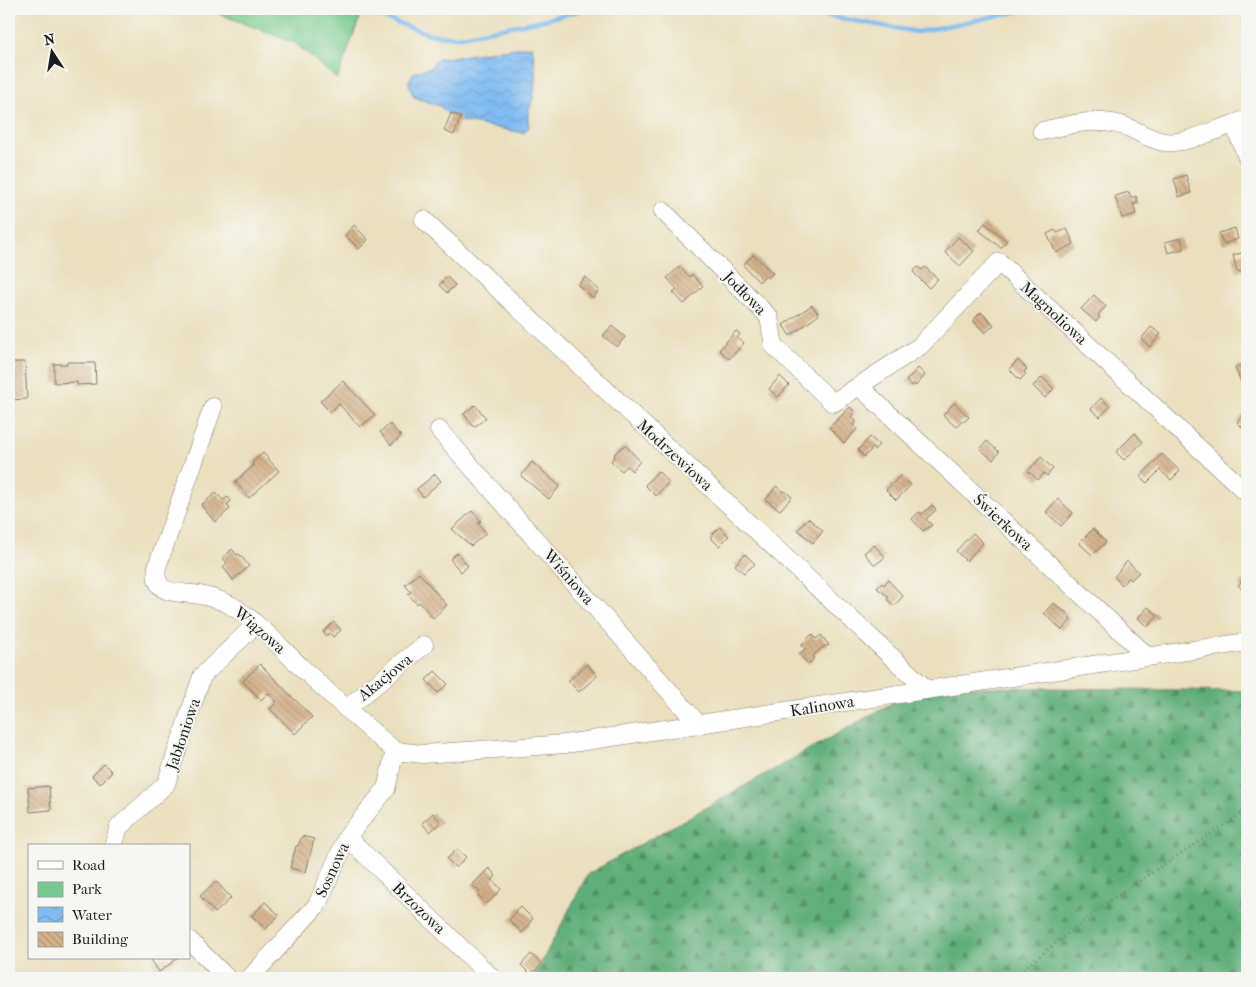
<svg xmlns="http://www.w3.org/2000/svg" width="1256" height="987" font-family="'IM FELL French Canon',serif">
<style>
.green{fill:#74ca8f;stroke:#487356}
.forest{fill:url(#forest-firs);stroke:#3e654b}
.water{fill:url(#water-waves);stroke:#4e6c87}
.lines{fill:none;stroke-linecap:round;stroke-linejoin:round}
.stream{stroke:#80bcf2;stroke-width:4.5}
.building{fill:url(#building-back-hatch)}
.minor-casing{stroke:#837e6d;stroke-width:19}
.path{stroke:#837e6d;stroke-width:2.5;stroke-dasharray:1 4;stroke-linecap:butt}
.minor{stroke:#fff;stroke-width:18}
.labels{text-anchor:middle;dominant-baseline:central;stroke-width:4;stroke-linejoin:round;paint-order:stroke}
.street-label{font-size:16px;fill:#1c1c1c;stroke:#f6f6f2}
</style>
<defs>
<pattern id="forest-firs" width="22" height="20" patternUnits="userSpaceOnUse" patternTransform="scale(1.25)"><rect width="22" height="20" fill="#5fae7a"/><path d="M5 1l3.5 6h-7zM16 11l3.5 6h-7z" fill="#4e8d63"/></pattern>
<pattern id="water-waves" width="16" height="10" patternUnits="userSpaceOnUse" patternTransform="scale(1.25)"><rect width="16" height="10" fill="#80bcf2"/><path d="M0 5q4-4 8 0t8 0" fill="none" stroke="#6ea1cf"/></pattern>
<pattern id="building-back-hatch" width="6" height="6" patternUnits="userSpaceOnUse" patternTransform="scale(1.25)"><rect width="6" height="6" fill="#d3b389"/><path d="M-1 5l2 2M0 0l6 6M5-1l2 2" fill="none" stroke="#b59976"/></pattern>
</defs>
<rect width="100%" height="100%" fill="#f6f6f2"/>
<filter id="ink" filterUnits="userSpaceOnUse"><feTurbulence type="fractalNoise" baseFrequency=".02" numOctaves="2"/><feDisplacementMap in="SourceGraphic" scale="10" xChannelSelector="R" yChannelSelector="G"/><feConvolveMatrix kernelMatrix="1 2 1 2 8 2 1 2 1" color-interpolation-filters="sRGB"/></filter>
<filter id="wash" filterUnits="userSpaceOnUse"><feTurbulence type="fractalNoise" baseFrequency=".0096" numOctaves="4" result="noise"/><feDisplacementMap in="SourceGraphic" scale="20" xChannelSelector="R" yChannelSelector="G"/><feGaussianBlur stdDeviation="1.12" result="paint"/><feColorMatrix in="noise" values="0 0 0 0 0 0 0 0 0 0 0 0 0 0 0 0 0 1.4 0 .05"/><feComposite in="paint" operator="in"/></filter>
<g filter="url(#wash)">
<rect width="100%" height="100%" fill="#eae0be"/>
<path class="green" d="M207 9H346L354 12 355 9H363L337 79 295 43Z"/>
<path class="forest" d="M922 686 1247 691V978H533L588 874Z"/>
<path class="water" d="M531 46C536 60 536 82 533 97 530 111 526 111 529 127L524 133 455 120 440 106 414 97 410 89 409 81 413 73 429 68 438 59Z"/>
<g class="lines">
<path class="stream" d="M788 9 917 32 1030 9
M370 13 429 34 456 37 543 20 586 9"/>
</g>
<g id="blocks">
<path class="building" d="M451 113 461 117 454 135 444 131Z
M1186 175 1191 193 1179 197 1174 179Z
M1129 192 1131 198 1136 196 1138 203 1133 204 1136 214 1122 218 1115 196Z
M985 223 1007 241 1001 248 979 230Z
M354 225 368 240 359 249 345 235Z
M1235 228 1238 239 1223 244 1219 233Z
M1067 229 1074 244 1056 253 1047 234 1055 230 1057 233Z
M958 237 974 251 960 266 945 252Z
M1181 238 1184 249 1168 253 1165 242Z
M1247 252V270L1237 272 1233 255Z
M753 255 773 273 768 278 765 276 759 282 743 265Z
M679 267 690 277 692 274 703 286 684 304 673 292 677 289 667 278Z
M918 267 922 270 925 267 938 279 929 288 913 272Z
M447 277 455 285 447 293 439 285Z
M585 277 599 290 593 298 578 285Z
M1094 295 1106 306 1098 315 1100 317 1096 322 1081 309Z
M812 305 819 315 790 336 783 325Z
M981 312 994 325 985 333 973 320Z
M612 326 625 337 617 347 603 336Z
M1151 327 1161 334 1150 347 1141 339Z
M736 331 740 334 737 338 744 343 729 359 719 350Z
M1018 360 1027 369 1024 372 1026 374 1020 380 1009 369Z
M9 362H25L27 399 9 400Z
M67 362H77V363H95L96 384 77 385V382L54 383V364H67Z
M1241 365 1247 377V390L1245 391 1235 368Z
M918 368 925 375 916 386 914 384 912 386 906 381Z
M780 376 789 385 778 397 769 389Z
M1042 377 1054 389 1045 398 1033 386Z
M343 381 375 415 360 427 339 404 330 412 320 401Z
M1101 398 1110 406 1100 417 1091 409Z
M954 403 969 417 964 422 962 420 956 427 943 415Z
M475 405 486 418 474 427 464 414Z
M850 407 855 412 851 417 856 421 853 425 857 429 844 443 829 428Z
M1247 411V428L1245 430 1237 422Z
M390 424 401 436 391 445 380 432Z
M1135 433 1143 442 1124 460 1116 452Z
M870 437 879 445 874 450 873 448 864 457 858 450Z
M987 441 999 452 993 460 980 449Z
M625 445 640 461 632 471 627 466 622 471 611 461 615 456 614 454Z
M263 453 279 471 249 498 235 482 254 465 252 463Z
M1162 454 1180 471 1171 480 1160 470 1147 483 1140 477Z
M1041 457 1053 469 1047 476 1044 473 1038 480 1028 471Z
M532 462 560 486 549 499 521 476Z
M658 471 669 482 656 496 645 485Z
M435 474 441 481 423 497 417 489Z
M901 475 911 485 896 500 886 490Z
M776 486 783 492 785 491 792 497 780 510 766 500Z
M216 493 223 500 228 497 231 501 227 505 230 509 215 522 201 505Z
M1058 499 1073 513 1061 526 1046 512Z
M932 505 936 510 926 519 932 525 923 531 912 519 919 512 922 514Z
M472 511 481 521 478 523 486 533 471 546 452 529Z
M808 518 823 531 813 543 798 530Z
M720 527 729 536 719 546 710 537Z
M1093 529 1106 542 1092 555 1079 543Z
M973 533 983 543 966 561 956 551Z
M874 545 885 557 875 565 864 553Z
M232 549 237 555 239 554 249 566 233 580 223 567 227 563 223 558Z
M457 553 468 566 461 572 450 559Z
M745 554 755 564 744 573 735 565Z
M1127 561 1139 572 1131 580 1128 578 1122 585 1114 577Z
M419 573 447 605 433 618 419 602 417 604 408 594 411 592 405 585Z
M1247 576V595L1238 585Z
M888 580 903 596 894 606 887 599 889 597 877 588 882 583 884 585Z
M1053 603 1067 613 1066 615 1071 620 1062 630 1044 613Z
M1148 607 1158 616 1147 627 1138 618Z
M334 622 341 630 333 637 330 633 326 636 323 632Z
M812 634 816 639 821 635 829 645 823 647 814 655 813 660 808 664 799 654 805 649 801 645Z
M260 664 312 717 295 734 270 709 277 702 268 693 261 700 243 681Z
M587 664 597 676 579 692 568 681Z
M435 671 448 684 438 693 426 680Z
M104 764 112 772 100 784 92 776Z
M49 786 51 810 30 812 28 788Z
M433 813 441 822 430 832 422 823Z
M302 836 314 839 306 872 290 868 296 846H298Z
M457 849 466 857 456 868 447 859Z
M489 868 496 876 492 880 501 889 487 904 477 894 480 892 472 885Z
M216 881 231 898 215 913 200 896Z
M265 902 279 915 266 929 252 916Z
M520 906 533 919 529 923 530 924 522 933 509 920 516 912 515 911Z
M531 954 542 964 531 975 521 965Z
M150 958H178L159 972Z"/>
</g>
</g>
<g filter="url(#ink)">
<use href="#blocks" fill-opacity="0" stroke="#837e6d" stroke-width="1"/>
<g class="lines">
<g class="minor-casing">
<path id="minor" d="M1247 119 1234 124 1247 157
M1042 131C1069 125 1094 117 1121 125 1136 129 1149 140 1164 142 1184 145 1214 130 1234 124
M663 211 769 317 774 346 833 403 920 346 999 262 1247 493
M424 220 926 689
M860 387 1147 656
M213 407 157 567C152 598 181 591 200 595 209 597 224 601 232 606 258 622 279 646 301 667 332 696 363 724 395 751
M439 430 699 725
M346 709 424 645
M395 751 423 754 565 744 1247 642
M347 837 492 978
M113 846 119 827 166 784 202 676 256 624
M189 940 227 978
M250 978 317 905 347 837 386 789 395 751"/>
</g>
<path class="path" d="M1012 978 1109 901 1247 810"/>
<use href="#minor" class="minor"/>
</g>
</g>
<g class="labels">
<g class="street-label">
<text transform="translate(745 293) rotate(46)">Jodłowa</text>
<text transform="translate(1054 313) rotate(43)">Magnoliowa</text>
<text transform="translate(675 455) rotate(43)">Modrzewiowa</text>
<text transform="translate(1003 522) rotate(43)">Świerkowa</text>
<text transform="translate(569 577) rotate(49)">Wiśniowa</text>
<text transform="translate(260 630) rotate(41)">Wiązowa</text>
<text transform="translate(385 677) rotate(-39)">Akacjowa</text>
<text transform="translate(822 706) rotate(-9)">Kalinowa</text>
<text transform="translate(183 734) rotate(-71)">Jabłoniowa</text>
<text transform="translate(332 870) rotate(-65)">Sosnowa</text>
<text transform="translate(419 908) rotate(44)">Brzozowa</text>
</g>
</g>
<rect width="1256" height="987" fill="none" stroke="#f6f6f2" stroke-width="30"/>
<rect x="28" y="844" width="162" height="115" fill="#f6f6f2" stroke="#9f9f9c"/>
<rect x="38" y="861" width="25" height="8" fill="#ffffff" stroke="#9f9f9c"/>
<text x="72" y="870" font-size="15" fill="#1c1c1c">Road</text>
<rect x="38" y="882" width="25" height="15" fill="#74ca8f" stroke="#9f9f9c"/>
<text x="72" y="894" font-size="15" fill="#1c1c1c">Park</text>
<rect x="38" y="907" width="25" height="15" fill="url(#water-waves)" stroke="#9f9f9c"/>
<text x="72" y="920" font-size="15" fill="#1c1c1c">Water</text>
<rect x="38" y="932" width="25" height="15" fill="url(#building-back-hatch)" stroke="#9f9f9c"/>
<text x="72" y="944" font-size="15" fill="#1c1c1c">Building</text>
<g transform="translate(52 52) rotate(348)" stroke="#f6f6f2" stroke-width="4" paint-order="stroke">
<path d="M0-4L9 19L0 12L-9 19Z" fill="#1c1c1c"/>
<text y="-8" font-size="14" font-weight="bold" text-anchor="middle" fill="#1c1c1c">N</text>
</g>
</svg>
